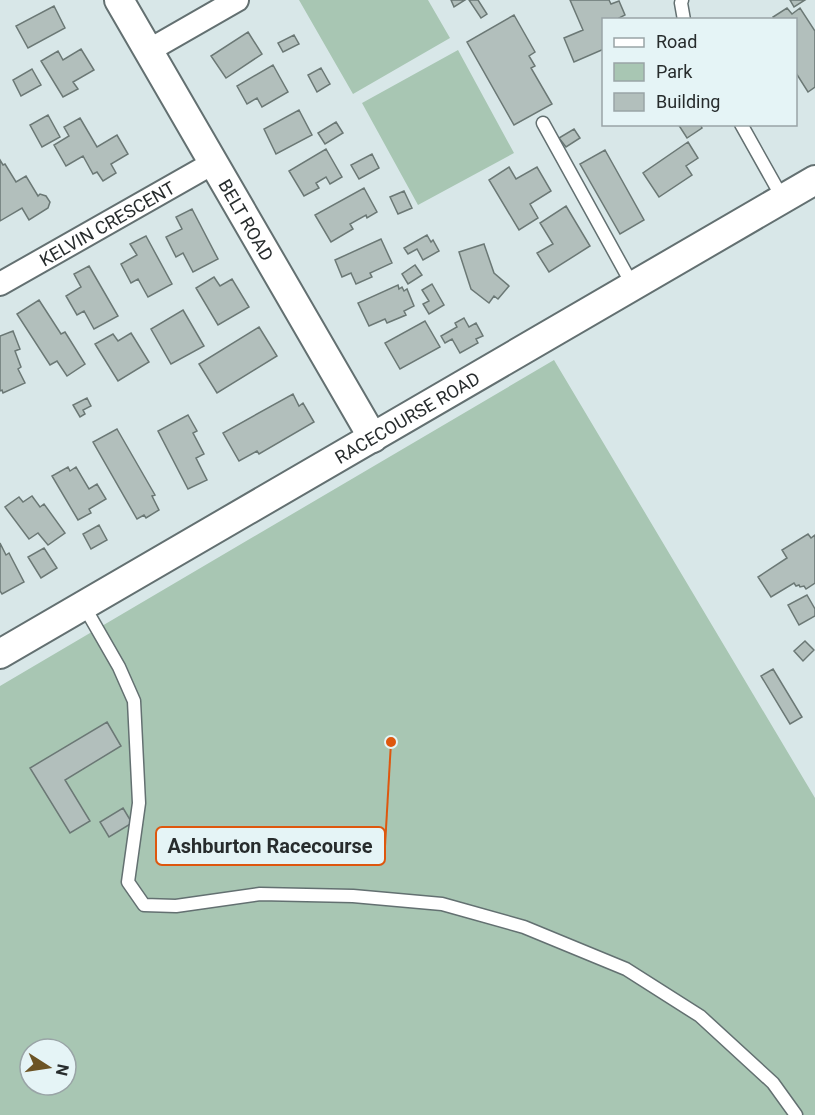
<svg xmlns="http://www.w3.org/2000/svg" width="815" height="1115" font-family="Roboto,sans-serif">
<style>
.green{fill:#a8c6b3;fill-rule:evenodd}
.building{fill:#b2bfbc;stroke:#6b7875;stroke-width:1.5}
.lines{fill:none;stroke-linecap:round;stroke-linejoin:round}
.service-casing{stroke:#637071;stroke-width:15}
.minor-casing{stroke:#637071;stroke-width:26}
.tertiary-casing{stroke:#637071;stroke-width:32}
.service{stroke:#fff;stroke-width:12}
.minor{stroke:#fff;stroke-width:22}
.tertiary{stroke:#fff;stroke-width:28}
.labels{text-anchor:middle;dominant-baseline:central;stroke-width:4.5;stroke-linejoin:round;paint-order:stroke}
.street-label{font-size:18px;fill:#272c2d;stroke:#e5f4f6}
.leader{fill:none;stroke:#de570e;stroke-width:2}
.callout-dot{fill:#de570e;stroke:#e5f4f6;stroke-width:2}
.callout{fill:#e5f4f6;stroke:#de570e;stroke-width:2}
.callout-label{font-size:20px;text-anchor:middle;font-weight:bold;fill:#272c2d}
</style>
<rect width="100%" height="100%" fill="#d8e7e8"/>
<path class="green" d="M299 0H428L450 38 353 94Z
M458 50 514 153 418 205 362 103Z
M554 360 815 798V1115H0V686ZM30 1049H66V1085H30Z"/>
<path class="building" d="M451 0H465L454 7Z
M469 0H478L487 14 481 18Z
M570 0H609L611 4 619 1 625 15 619 18 620 20H604V49L574 62 564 38 583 30Z
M790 0H805L794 7Z
M54 6 65 28 28 48 16 26Z
M787 8 792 14 800 8 815 31V87L808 92 796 73V20H775L773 17Z
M514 15 535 52 529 56 535 66 531 68 552 104 514 125 467 42Z
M248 32 262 54 226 78 211 56Z
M294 35 299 44 283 52 278 43Z
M81 49 94 70 73 82 78 89 63 97 41 61 58 51 63 60Z
M273 65 288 92 262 107 257 98 247 104 237 86Z
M321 68 330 84 317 92 308 75Z
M32 69 41 85 21 96 13 80Z
M299 110 312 135 276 154 264 129Z
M48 115 60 137 42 147 30 125Z
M80 118 97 147 117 135 128 154 111 164 116 173 103 181 97 172 93 174 83 156 66 166 54 145 69 136 64 127Z
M336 122 343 133 325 144 318 133Z
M678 124H700L702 128 687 138Z
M574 129 580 138 566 147 559 138Z
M688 142 698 158 686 166 692 175 659 197 643 173Z
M326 149 342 177 330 184 326 177 316 183 319 188 304 196 289 171Z
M605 150 644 220 620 234 580 164Z
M372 154 379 168 359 179 351 165Z
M0 160 3 165 5 164 16 182 26 176 38 196 40 194 46 196 50 202 48 208 29 220 22 208 0 221Z
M509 167 516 179 537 167 551 191 530 204 538 218 519 230 489 180Z
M364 188 377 212 367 218 366 215 350 224 353 229 331 242 315 215Z
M404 191 412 208 398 214 390 197Z
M566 206 590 246 549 272 537 253 553 244 540 223Z
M192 209 218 259 193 272 183 253 176 257 166 237 182 229 176 217Z
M427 235 431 242 433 240 439 251 423 260 417 249 408 254 404 248Z
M146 236 172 284 148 297 138 279 131 283 121 264 137 255 130 244Z
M381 239 392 263 370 273 372 277 356 284 351 273 342 277 335 260Z
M484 244 494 273 509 286 498 299 494 296 489 303 471 289 459 252Z
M415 265 422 275 408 284 402 274Z
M89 266 118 316 94 329 84 311 77 315 66 296 81 287 74 274Z
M214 277 220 286 232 279 249 307 218 325 196 288Z
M432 284 444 305 429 314 423 304 429 301 422 290Z
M398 285 399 289 402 287 404 291 407 289 414 306 404 311 406 315 387 323 385 319 369 326 358 303Z
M39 300 61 334 65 332 85 364 67 376 57 361 50 365 17 314Z
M183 310 204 346 171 364 151 329Z
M464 318 469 327 476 323 483 336 476 339 478 343 460 353 452 339 445 343 441 336 457 327 455 323Z
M425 321 440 347 400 369 385 343Z
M259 327 277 356 217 393 199 364Z
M13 331 20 349 15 351 21 367 18 369 25 383 3 393 2 390 0 391V336Z
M131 333 149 362 118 381 95 344 113 334 118 341Z
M293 394 299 406 303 403 314 422 259 454 257 451 239 461 223 433Z
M87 398 91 406 83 410 85 414 80 417 73 405Z
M188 415 197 431 193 433 204 454 196 458 207 480 188 489 158 431Z
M117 429 155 495 152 496 159 510 146 518 144 515 137 519 93 442Z
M68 467 70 471 76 467 89 489 97 484 106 499 89 509 91 513 78 520 52 476Z
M32 496 40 507 44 504 65 533 48 545 38 533 29 539 5 507 19 497 23 502Z
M99 525 107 540 91 549 83 534Z
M808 534 811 538 815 535V583L806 589 804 586 800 587 799 585 796 586 794 583 771 597 758 577 787 558 782 550Z
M0 543 6 555 9 553 24 582 2 594 0 591Z
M44 548 57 568 41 578 28 557Z
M807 595 815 609V616L799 625 788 605Z
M805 641 814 650 803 661 794 651Z
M773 669 802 717 790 724 761 676Z
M107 722 121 746 65 780 90 821 70 833 30 768Z
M123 808 132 823 109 837 100 822Z"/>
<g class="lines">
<g class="service-casing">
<path id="service" d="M682 0 681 3 684 20
M543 123 633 286
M741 124 783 199
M84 606 119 667 134 701 139 803 128 882 144 905 176 906 260 894 353 896 442 904 524 927 626 969 700 1016 773 1083 796 1115"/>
</g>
<g class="minor-casing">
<g id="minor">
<path d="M148 51 237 0"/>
<path id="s1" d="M0 284 213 163"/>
</g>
</g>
<g class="tertiary-casing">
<g id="tertiary">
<path id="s2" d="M119 0 373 438"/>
<path id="s3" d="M0 654 815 180"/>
</g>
</g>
<use href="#service" class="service"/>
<use href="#minor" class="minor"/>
<use href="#tertiary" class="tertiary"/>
</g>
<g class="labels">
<g class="street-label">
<text stroke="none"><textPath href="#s2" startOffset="254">BELT ROAD</textPath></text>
<text stroke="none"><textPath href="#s1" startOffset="123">KELVIN CRESCENT</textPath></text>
<text stroke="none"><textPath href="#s3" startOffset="471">RACECOURSE ROAD</textPath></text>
</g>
</g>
<path class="leader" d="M391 742L385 846"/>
<circle class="callout-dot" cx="391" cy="742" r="6"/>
<rect class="callout" x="156" y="827" width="229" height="38" rx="6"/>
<g class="callout-label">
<text x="270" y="853">Ashburton Racecourse</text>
</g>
<rect x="602" y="18" width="195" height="108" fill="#e5f4f6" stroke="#99a4a6" stroke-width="1.5"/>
<rect x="614" y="38" width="30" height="9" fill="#ffffff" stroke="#99a4a6" stroke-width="1.5"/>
<text x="656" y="48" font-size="18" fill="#272c2d">Road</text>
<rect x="614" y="63" width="30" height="18" fill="#a8c6b3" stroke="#99a4a6" stroke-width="1.5"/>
<text x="656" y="78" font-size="18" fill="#272c2d">Park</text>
<rect x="614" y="93" width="30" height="18" fill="#b2bfbc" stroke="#99a4a6" stroke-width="1.5"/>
<text x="656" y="108" font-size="18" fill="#272c2d">Building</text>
<g transform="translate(48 1067) rotate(102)"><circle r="28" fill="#e5f4f6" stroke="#99a4a6" stroke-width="1.5"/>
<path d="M0-4.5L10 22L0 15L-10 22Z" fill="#6c5425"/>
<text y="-9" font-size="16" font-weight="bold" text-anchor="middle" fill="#272c2d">N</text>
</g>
</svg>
